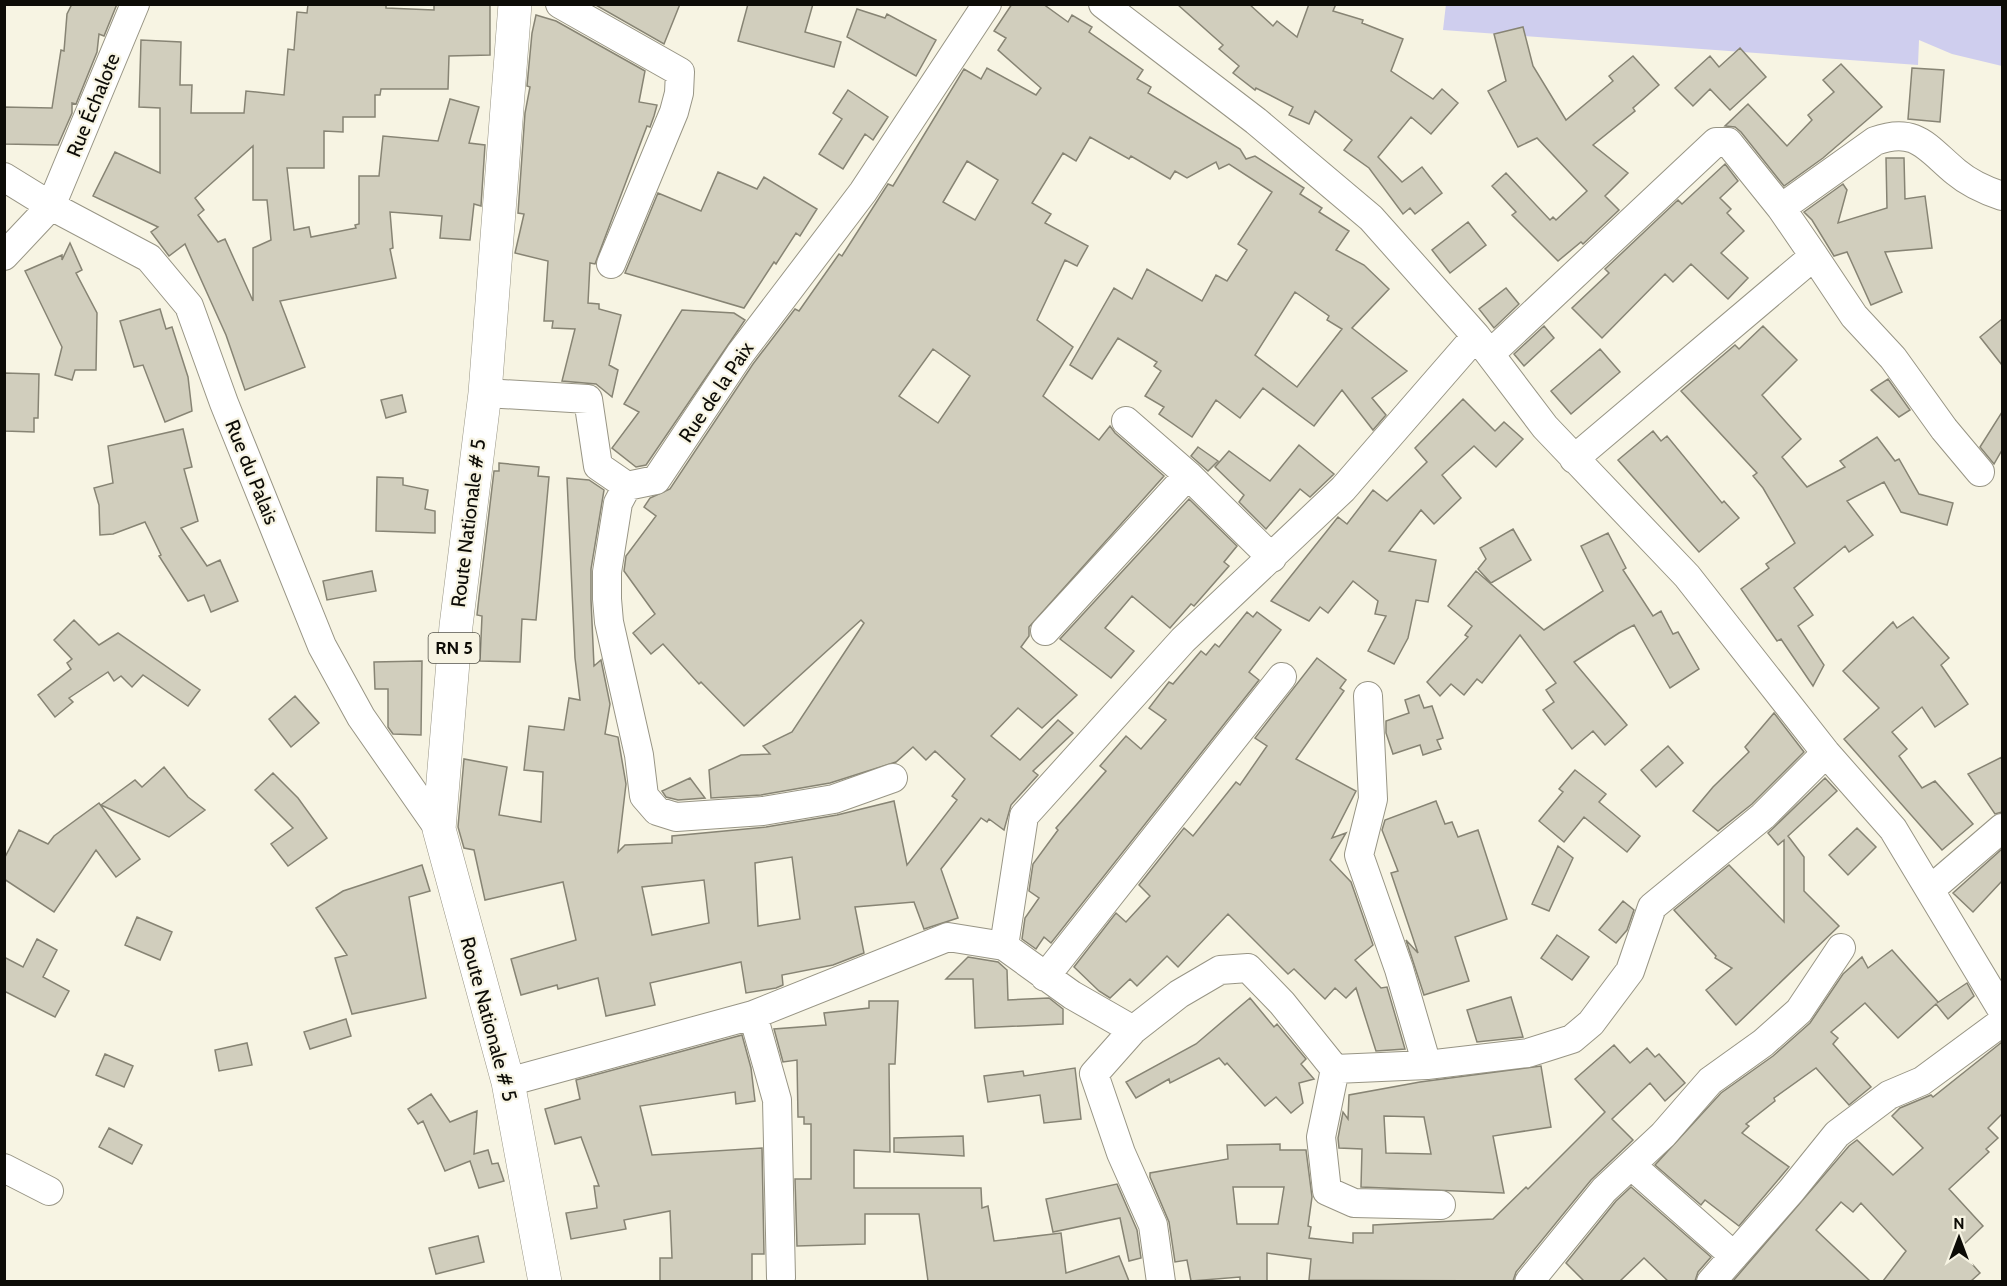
<svg xmlns="http://www.w3.org/2000/svg" width="2007" height="1286" font-family="Cabin,sans-serif">
<style>
.green{fill:#cfceee}
.building{fill:#d1cebd;stroke:#878474;stroke-width:1.5;fill-rule:evenodd}
.lines{fill:none;stroke-linecap:round;stroke-linejoin:round}
.minor-casing{stroke:#989585;stroke-width:30}
.primary-casing{stroke:#989585;stroke-width:34}
.minor{stroke:#fff;stroke-width:28}
.primary{stroke:#fff;stroke-width:33}
.labels{text-anchor:middle;dominant-baseline:central;stroke-width:4.5;stroke-linejoin:round;paint-order:stroke}
.shield{fill:#f7f4e3;stroke:#535249;stroke-width:1.5}
.shield-label{font-size:18px;font-weight:bold;fill:#0d0c07}
.street-label{font-size:20px;fill:#0d0c07;stroke:#f7f4e3}
</style>
<rect width="100%" height="100%" fill="#f7f4e3"/>
<path class="green" d="M1446 4 2002 5V66L1952 54 1919 40 1918 65 1443 30Z"/>
<path class="building" d="M72 4H117L104 36 99 34 97 52 76 104 72 103V113L58 145 4 144V107L52 108 61 50 64 51 67 14Z
M308 4H386V8L434 10V5H490V55L449 56 448 89H381L380 95H375V117H343V132L324 131V168H287L294 230 309 227 311 237 356 228 355 225 359 224V176H379L383 136 438 141 450 99 479 107 469 143 485 145 481 206 474 204 470 240 440 238 442 216 390 212 393 248 390 249 396 278 280 301 305 367 245 390 226 335 185 244 169 256 151 232 158 227 93 196 115 152 160 173V108L139 107 141 40 181 42 180 85H192L191 113H244L246 91 284 95 288 49 294 50 297 12 307 13ZM253 146V200H267L271 240 253 248V301L225 239 218 242 198 215 204 210 195 198Z
M594 4H680L664 44Z
M748 4H813L805 32 841 42 834 67 738 41Z
M1012 4H1043L1068 22 1072 15 1092 27 1089 32 1143 70 1137 79 1151 87 1148 93 1240 149 1246 159 1255 156 1304 188 1300 194 1322 208 1319 212 1349 231 1336 250 1364 265 1389 289 1352 328 1407 371 1372 398 1386 415 1373 430 1342 390 1314 426 1263 388 1240 418 1216 400 1192 437 1159 414 1164 407 1145 396 1161 371 1154 366 1157 362 1118 338 1092 379 1070 365 1114 288 1132 299 1147 269 1202 301 1216 275 1227 281 1247 250 1238 244 1272 192 1229 164 1219 169 1216 162 1187 178 1175 171 1170 179 1131 156 1129 159 1090 137 1076 161 1063 153 1032 203 1051 214 1045 223 1088 246 1077 266 1065 260 1037 320 1073 347 1043 396 1099 440 1110 426 1115 433 1164 476 1029 627V636L1021 647 1077 695 1042 728 1018 708 991 736 1020 760 1058 720 1073 733 1033 771 1038 775 1011 805 1004 830 989 819 987 822 981 818 941 869 958 918 924 929 914 902 855 907 864 953 833 965 782 975 783 985 776 988 746 993 741 962 650 983 655 1005 606 1016 598 978 558 989 557 985 521 995 511 959 576 940 563 882 485 900 474 850 464 848 458 827 464 759 507 767 499 815 541 822 543 772 524 770 529 726 564 730 569 698 580 700 575 658 567 478 589 480 604 490 591 569V600L594 666 601 660 610 704 605 734 618 737 626 784 618 852 625 845 672 843V836L766 827 837 815 894 801 907 865 957 800 952 796 965 779 935 751 926 760 913 747 896 762 830 783 761 795 711 798 709 770 741 755 770 754 763 746 792 732 864 623 861 620 744 726 701 682 699 684 663 644 651 654 633 633 655 614 624 571 626 556 656 516 644 507 650 498 670 489 753 364 795 309 799 311 839 254 842 256 888 184 893 186 964 69 981 79 987 68 1036 95 1041 88 998 50 1006 38 994 31ZM967 161 998 180 975 220 943 202ZM1295 292 1329 316 1327 320 1342 329 1297 387 1255 355ZM933 349 970 376 938 423 899 396ZM792 857 800 919 758 926 755 863ZM704 880 709 923 652 935 642 887Z
M1177 4H1249L1273 26 1277 21 1297 37 1309 4H1336L1333 11 1363 20 1362 23 1403 39 1391 71 1433 99 1442 89 1458 103 1431 134 1411 117 1378 157 1402 182 1422 167 1442 193 1415 214 1410 208 1403 214 1369 168 1344 150 1352 140 1315 111 1309 124 1289 115 1293 107 1256 88 1255 90 1233 73 1239 66 1219 49 1223 45Z
M857 9 885 18 887 14 936 40 916 76 847 37Z
M536 15 556 21 645 71 639 102 657 105 654 116 650 127 647 126 595 264 590 263 588 303 599 304V309L621 315 609 365 618 370 612 397 596 384 562 381 575 329 552 328 553 321H544L548 261 515 253 524 214 518 213 525 113 530 87 527 86 532 33Z
M1523 27 1533 66 1566 120 1613 81 1609 76 1633 56 1659 85 1633 108 1635 111 1593 145 1628 173 1605 196 1619 210 1583 244 1581 242 1558 261 1512 215 1516 212 1492 186 1506 173 1550 220 1553 217 1556 220 1587 191 1537 138 1518 147 1488 91 1506 81 1494 34Z
M1740 48 1766 77 1730 110 1710 89 1693 106 1675 88 1710 56 1719 67Z
M1841 64 1882 107 1823 158 1784 186 1741 132 1735 127 1725 126 1748 104 1787 146 1812 120 1808 115 1834 92 1823 80Z
M1912 68 1944 70 1940 122 1908 119Z
M848 90 888 117 873 140 865 134 843 169 819 154 842 119 833 113Z
M1886 158H1904L1905 199 1925 196 1932 248 1885 252 1902 292 1871 305 1847 252 1834 256 1812 220 1804 212 1843 184 1847 190 1838 223 1887 208Z
M1725 164 1738 181 1720 198 1731 209 1727 213 1744 231 1721 253 1748 278 1728 299 1691 264 1673 282 1665 274 1602 338 1572 308 1609 273 1605 269 1678 200 1682 204Z
M718 172 757 189 764 177 817 209 800 236 796 233 776 264 774 262 744 308 625 273 658 193 701 211Z
M1468 222 1486 245 1450 273 1432 250Z
M70 243 82 270 76 273 97 313 96 370H75L72 380 55 375 62 347 25 271 62 255V260Z
M1506 288 1519 304 1494 328 1479 309Z
M160 309 166 329 172 327 188 377 192 411 165 422 143 365 134 367 120 321Z
M682 310 734 313 745 320 646 465 636 467 612 448 639 412 624 404Z
M2002 319V365L1980 337Z
M1544 326 1554 338 1524 366 1514 354Z
M1763 326 1797 360 1762 395 1801 439 1782 457 1807 487 1845 467 1840 461 1877 437 1895 461 1899 459 1919 494 1953 503 1947 525 1901 512 1884 482 1847 501 1873 535 1849 552 1845 546 1794 588 1813 615 1798 626 1824 665 1813 686 1781 639 1777 641 1741 589 1769 568 1766 564 1795 543 1763 488 1753 476 1757 473 1681 391 1735 345 1739 349Z
M1600 349 1620 372 1571 414 1551 391Z
M4 373 39 374 38 418H34V432L5 431Z
M1888 379 1910 410 1899 417 1871 390Z
M402 395 406 412 386 418 381 400Z
M1463 399 1495 431 1504 422 1523 439 1496 467 1474 446 1442 475 1461 498 1434 524 1421 510 1389 551 1436 560 1428 602 1416 600 1408 638 1394 664 1368 651 1386 616 1375 614 1378 601 1353 581 1328 613 1320 607 1309 621 1271 601 1338 517 1347 524 1373 490 1387 501 1427 462 1415 448Z
M2002 412V450L1994 464 1980 447Z
M183 429 192 467 184 469 198 521 181 528 207 566 220 560 238 601 211 612 204 595 188 601 159 556 161 555 145 522 113 534 100 535 99 505 94 488 113 483 108 446Z
M1653 431 1661 441 1667 436 1722 503 1724 501 1739 518 1699 552 1618 460Z
M1299 445 1334 474 1310 497 1300 489 1266 529 1239 502 1244 495 1215 467 1229 451 1270 481Z
M1198 447 1218 461 1208 471 1191 456Z
M499 463 539 467 538 476 549 477 536 620 522 619 520 662 480 661 482 616 477 615 479 597 494 471H499Z
M377 477 403 478V485L428 490 425 509 435 511V533L376 531Z
M1189 499 1237 546 1224 562 1229 566 1194 606 1191 604 1170 628 1132 596 1105 628 1134 651 1111 678 1060 639Z
M1513 529 1531 560 1491 583 1478 569 1486 559 1480 548Z
M1608 533 1626 568 1623 570 1653 616 1661 611 1673 634 1678 632 1699 669 1670 688 1634 625 1619 633 1574 662 1627 725 1605 745 1593 731 1572 749 1543 710 1554 702 1546 690 1556 683 1520 635 1482 683 1477 679 1464 695 1451 684 1440 696 1427 682 1468 637 1465 635 1472 626 1448 606 1476 571 1544 630 1603 591 1581 546Z
M372 571 376 591 327 600 323 581Z
M1247 612 1253 617 1257 612 1281 630 1249 672 1259 680 1051 943 1044 937 1036 949 1022 939 1025 918 1039 898 1029 891 1033 864 1058 830 1056 828 1106 771 1100 766 1126 736 1141 749 1166 720 1149 708 1169 682 1173 684 1201 651 1206 655 1215 644 1219 647Z
M1913 617 1949 658 1941 665 1968 704 1935 727 1922 707 1892 732 1907 749 1899 756 1922 788 1935 781 1973 824 1942 850 1844 739 1879 708 1843 671 1893 622 1897 628Z
M74 620 99 645 118 633 200 690 188 706 143 675 132 687 121 676 114 681 108 672 69 698 73 702 55 717 38 695 71 669 67 663 72 659 54 640Z
M1317 658 1346 680 1340 688 1344 691 1296 759 1356 791 1332 838 1346 833 1330 860 1351 882 1373 945 1355 960 1381 988 1387 987 1405 1049 1376 1051 1356 988 1346 998 1335 988 1325 999 1294 969 1288 974 1228 914 1178 967 1167 956 1137 986 1130 979 1110 998 1099 991 1074 967 1116 913 1126 922 1150 896 1139 885 1184 828 1193 836 1236 782 1240 785 1267 746 1255 738Z
M422 661 421 735 393 734 388 727V689H375L374 662Z
M1419 695 1424 708 1432 706 1443 738 1437 740 1441 749 1423 755 1420 745 1393 754 1386 733V721L1409 713 1405 700Z
M295 696 319 723 291 747 269 719Z
M1774 713 1804 752 1752 804 1718 831 1693 811 1713 787 1749 752 1745 747Z
M1668 746 1683 763 1656 787 1641 770Z
M2002 757V812L1995 814 1968 774Z
M164 767 188 797 205 810 169 837 101 805 135 780 142 787Z
M1575 770 1606 794 1599 802 1640 836 1627 852 1584 817 1564 842 1539 821 1563 792 1559 789Z
M273 773 298 798 327 838 288 866 271 844 293 828 255 790Z
M690 778 705 798 678 800 666 797 662 791Z
M1825 778 1837 791 1788 836 1804 857V891L1839 926 1736 1025 1706 990 1732 968 1715 958 1716 956 1674 910 1729 865 1784 922V840L1778 845 1768 833Z
M1436 801 1445 824 1452 822 1458 837 1478 830 1507 919 1455 937 1469 981 1424 995 1406 940 1418 953 1391 873 1398 871 1382 830 1385 820Z
M99 803 140 859 116 877 96 850 54 912 4 879V859L19 830 48 844 54 836Z
M1857 828 1876 847 1848 875 1829 855Z
M1558 846 1573 858 1549 911 1532 904Z
M2002 849V881L1973 912 1953 893Z
M422 865 430 891 409 897 426 998 352 1014 335 958 347 955 316 908 343 891Z
M1623 901 1634 910 1627 930 1616 943 1599 930Z
M137 917 172 932 160 960 125 945Z
M1557 935 1589 957 1572 980 1541 958Z
M37 939 57 950 43 977 69 991 55 1017 4 991V957L23 967Z
M1892 950 1938 1002 1937 1003 1967 983 1974 996 1948 1019 1936 1004 1898 1038 1865 1003 1831 1032 1838 1038 1833 1044 1871 1087 1849 1105 1816 1068 1774 1098 1775 1101 1746 1124 1749 1126 1742 1133 1789 1167 1739 1226 1705 1200 1701 1205 1655 1165 1721 1093 1773 1056 1810 1023 1843 974 1862 957 1868 968Z
M968 957 998 962 1007 970 1008 1000 1049 998 1063 1009V1024L975 1028 973 979H946Z
M1511 997 1523 1037 1477 1042 1467 1010Z
M1250 998 1274 1027 1277 1024 1306 1059 1301 1064 1314 1079 1299 1083 1303 1103 1291 1113 1276 1097 1265 1106 1227 1063 1225 1065 1219 1058 1170 1083 1169 1079 1136 1098 1126 1082 1196 1044Z
M869 1001H898L895 1064H889L890 1152 854 1150V1188H981L982 1208 988 1206 994 1241 1061 1233 1066 1273 1119 1256 1129 1281H928L919 1214H865V1244L797 1246 795 1179H811V1124H804V1117H798L797 1060 783 1062 774 1029 826 1025 824 1013 869 1008Z
M346 1019 351 1036 310 1049 304 1032Z
M742 1035 751 1068 755 1101 736 1104 735 1092 640 1106 652 1155 762 1148 764 1254H752V1281H660V1258H672L670 1211 624 1220 626 1229 571 1239 566 1213 597 1208 594 1186H599L581 1137 555 1144 545 1109 580 1099 576 1080Z
M2002 1042V1114L1988 1128 1998 1138 1986 1149 1989 1152 1949 1189 1983 1226 1959 1249 1980 1273 1971 1281H1883L1906 1251 1861 1203 1853 1212 1841 1202 1816 1230 1870 1281H1733L1849 1146 1857 1140 1893 1175 1923 1148 1892 1116 1900 1108 1931 1095 1933 1097Z
M247 1043 252 1065 219 1071 215 1050Z
M1614 1045 1630 1063 1647 1048 1655 1057 1659 1054 1685 1083 1665 1101 1650 1083 1612 1119 1633 1140 1591 1180 1516 1272 1513 1281 1309 1280 1311 1259 1267 1253V1281H1240V1277L1191 1281 1187 1260 1175 1262 1169 1222 1150 1177V1173L1228 1159 1227 1145 1280 1144V1150H1306L1312 1197 1308 1226 1311 1227 1309 1238 1353 1243V1233H1373V1225L1493 1219 1526 1187 1528 1189 1605 1112 1575 1079ZM1233 1187H1284L1278 1224H1237Z
M105 1054 133 1066 124 1087 96 1075Z
M1541 1066 1551 1127 1493 1136 1504 1193 1361 1187 1362 1149 1339 1148 1338 1138 1343 1112 1348 1119 1349 1095 1420 1082ZM1384 1116 1424 1117 1431 1154 1386 1153Z
M1075 1068 1081 1119 1044 1123 1040 1095 988 1102 984 1076 1023 1071 1024 1076Z
M431 1094 450 1122 477 1111 474 1154 488 1150 492 1164 498 1163 504 1181 479 1188 470 1161 445 1171 423 1121 418 1124 408 1109Z
M109 1128 142 1145 132 1164 99 1147Z
M963 1136 964 1156 894 1152V1138Z
M1117 1184 1137 1230 1141 1258 1129 1261 1120 1218 1053 1232 1046 1199Z
M1631 1187 1711 1257 1698 1272 1695 1281H1668L1644 1258 1620 1281H1584L1566 1263 1616 1201Z
M478 1236 484 1262 436 1274 429 1248Z"/>
<g class="lines">
<g class="minor-casing">
<path id="minor" d="M560 4 680 72 679 93 674 112 611 264
M1103 4 1256 121 1371 218 1476 336 1545 427 1687 576 1826 753 1893 829 2002 1010
M4 177 51 206 149 258 189 306 224 403 322 646 361 717 439 829
M1781 208 1875 141C1916 126 1927 148 1956 172 1969 183 1987 191 2002 196
M4 256 51 206 135 4
M1490 354 1716 142H1728L1781 208 1814 256
M485 393 588 399 598 466 627 486
M1126 421 1188 475 1272 558
M1574 459 1814 256 1854 316 1893 358 1944 429 1980 472
M1045 631 1188 475
M1368 696 1373 799 1359 855 1399 969 1427 1065
M893 778 834 799 763 811 676 817 657 811 644 796 639 755 609 622 607 599V572L618 503 627 486 656 480 740 354 863 192 987 4
M1931 889 2002 828
M1004 946 1072 995 1133 1030 1094 1074 1121 1153 1153 1225 1161 1282
M1045 977 1282 677
M753 1015 777 1100 781 1278
M1133 1030 1179 994 1220 970 1248 968 1282 1003 1335 1069 1427 1065 1528 1053 1572 1039 1591 1023 1630 971 1652 907 1763 816 1826 753
M1335 1069 1321 1137 1327 1191 1354 1203 1441 1205
M508 1082 753 1015 948 937 1004 946 1024 816 1183 640 1343 489 1476 336
M1631 1165 1734 1256
M4 1168 49 1191
M1529 1282 1604 1190 1663 1135 1710 1081 1763 1043 1799 1011 1841 948
M1711 1282 1791 1191 1837 1134 1889 1095 1922 1081 2002 1022"/>
</g>
<g class="primary-casing">
<path id="primary" d="M515 4 485 393 456 626 439 829 508 1082 545 1282"/>
</g>
<use href="#minor" class="minor"/>
<use href="#primary" class="primary"/>
</g>
<g class="labels">
<rect class="shield" x="428.5" y="633" width="51" height="30" rx="4.5"/>
<g class="shield-label">
<text x="454" y="648">RN 5</text>
</g>
<g class="street-label">
<text transform="translate(93 105) rotate(-68)">Rue Échalote</text>
<text transform="translate(716 392) rotate(-56)">Rue de la Paix</text>
<text transform="translate(252 472) rotate(68)">Rue du Palais</text>
<text transform="translate(468 523) rotate(-83)">Route Nationale # 5</text>
<text transform="translate(489 1019) rotate(75)">Route Nationale # 5</text>
</g>
</g>
<rect width="2007" height="1286" fill="none" stroke="#0d0c07" stroke-width="12"/>
<g transform="translate(1959 1238)" stroke="#f7f4e3" stroke-width="4.5" paint-order="stroke">
<path d="M0-4.5L10 22L0 15L-10 22Z" fill="#0d0c07"/>
<text y="-9" font-size="16" font-weight="bold" text-anchor="middle" fill="#0d0c07">N</text>
</g>
</svg>
